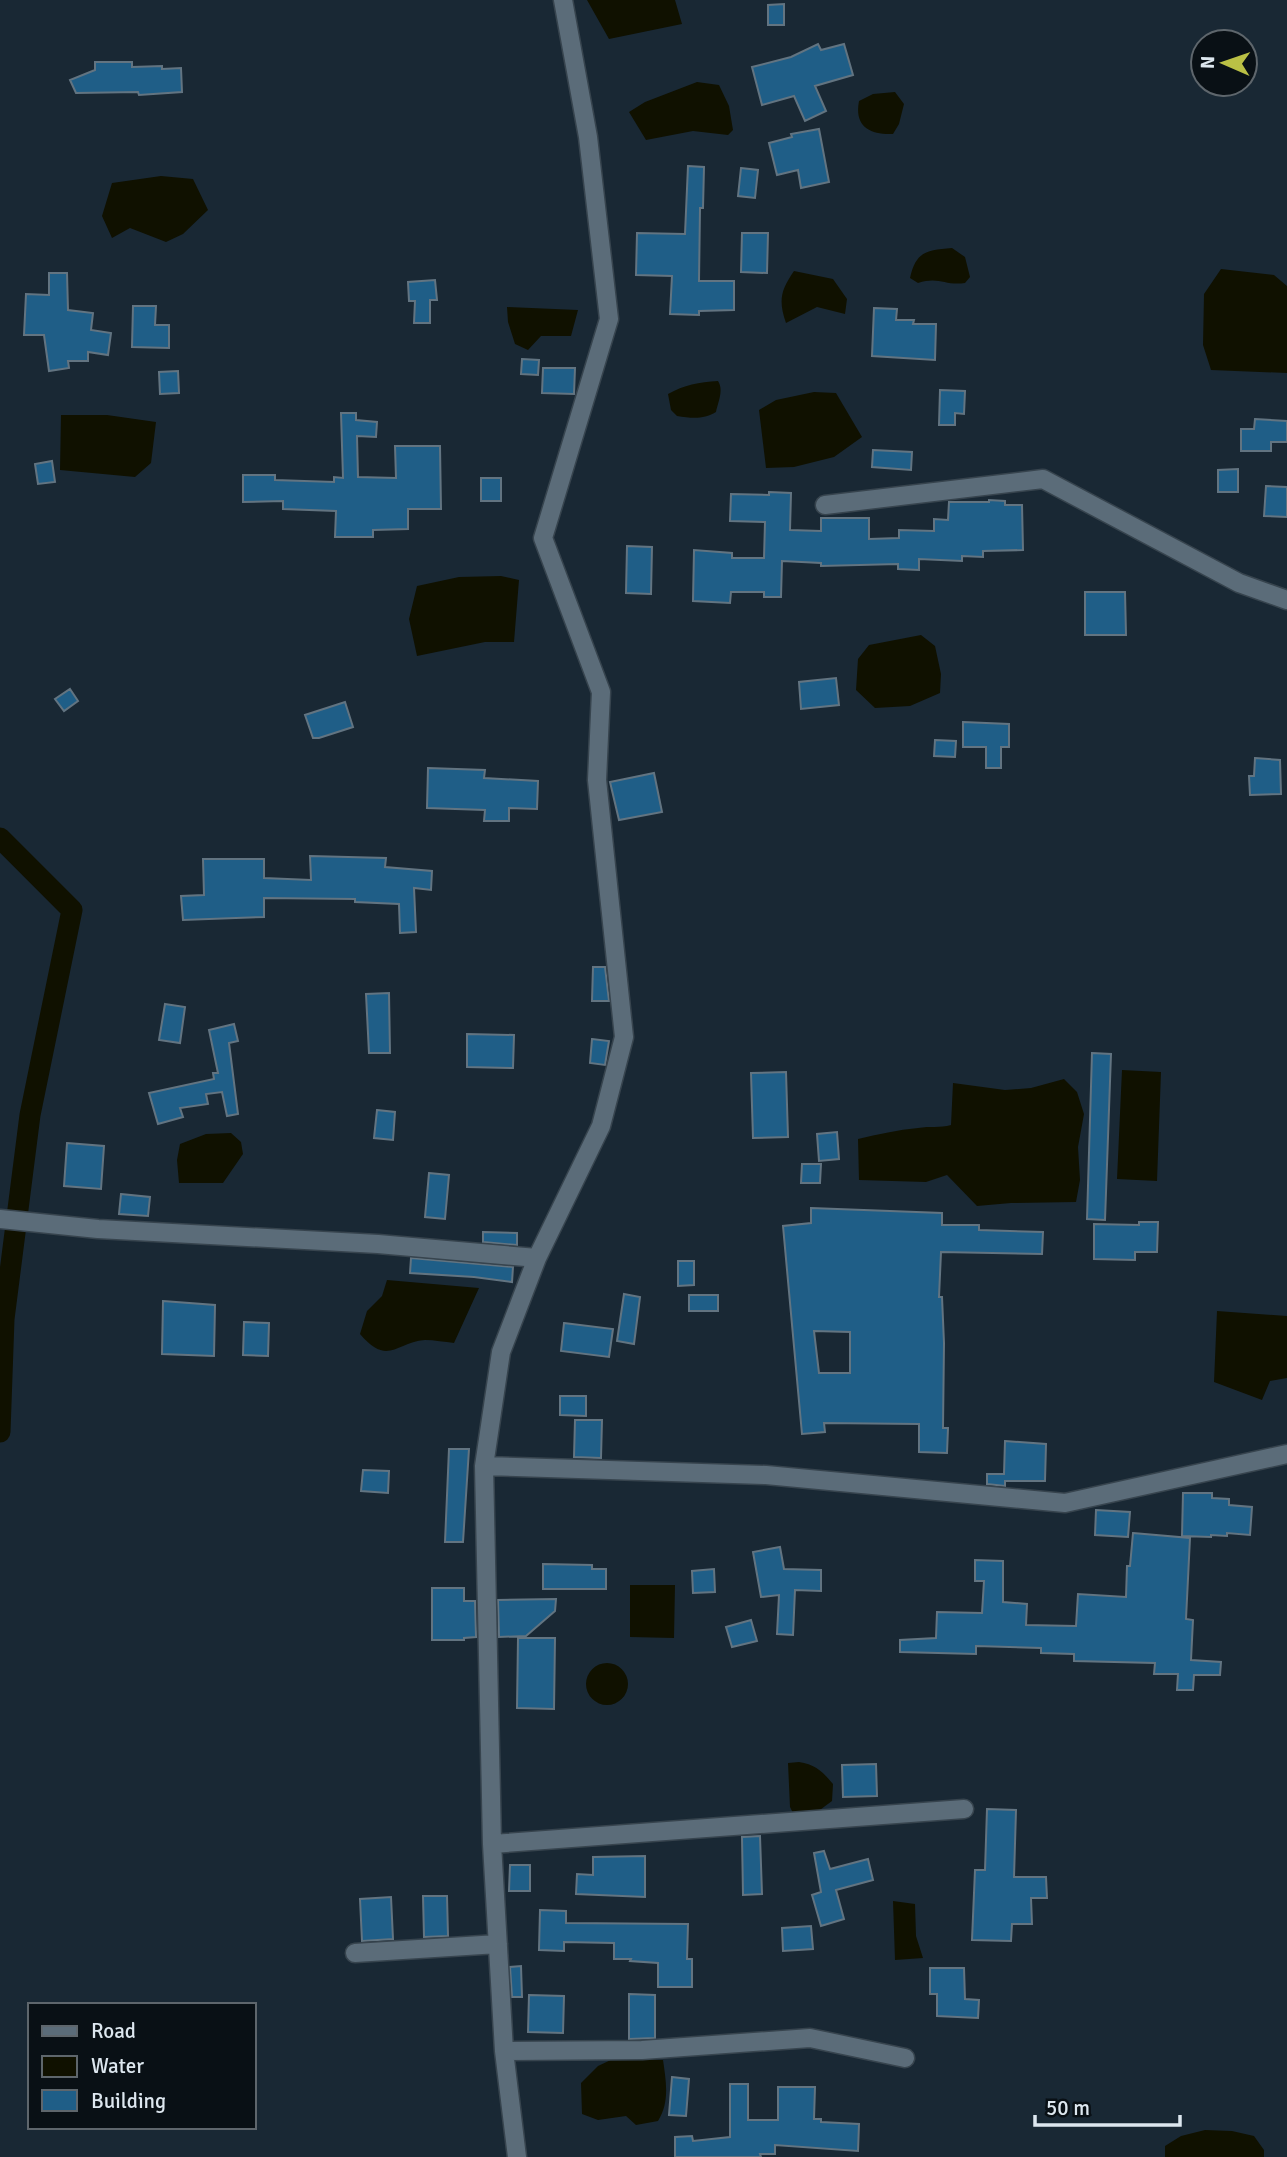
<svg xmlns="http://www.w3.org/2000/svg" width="1287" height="2157" font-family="Signika,sans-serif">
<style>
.water{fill:#101100}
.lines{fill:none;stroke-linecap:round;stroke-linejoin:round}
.canal{stroke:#101100;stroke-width:21}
.building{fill:#1f5e87;stroke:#627481;stroke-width:2;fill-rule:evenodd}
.minor-casing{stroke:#37444e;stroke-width:21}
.minor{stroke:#5b6c79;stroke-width:18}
</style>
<rect width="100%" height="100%" fill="#192834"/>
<path class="water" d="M587 0H675L682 24 609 39Z
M697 82 719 85 729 106 733 130 728 135 693 131 646 140 629 112 645 102Z
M895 92 904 104 899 124 893 134C870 135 854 127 859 101L873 94Z
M161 176 193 179 208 210 183 234 166 242 130 228 112 238 102 216 112 183Z
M952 248 965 257 970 277 965 283C945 286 939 276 918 283L910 278C916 251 927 250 952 248Z
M1221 269 1274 275 1287 286V373L1211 370 1203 345 1204 294Z
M794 271 833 279 847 299 845 314 817 307 786 323C778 300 781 290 794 271Z
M507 307 578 310 571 336H541L528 350 515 344 508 322Z
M718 381C724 390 718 402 716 412 703 420 691 418 677 416L671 410 668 394C684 385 699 382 718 381Z
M814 392 836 393 862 437 834 457 794 467 766 468 759 410 776 400Z
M61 415H107L156 422 151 463 135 477 60 470Z
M501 576 519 580 514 642H485L417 656 409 619 417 586 459 577Z
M921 635 935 646 941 674 940 693 910 706 875 708 856 690 858 659 869 645Z
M1122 1070 1161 1072 1157 1181 1117 1179Z
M1064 1079 1077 1092 1084 1114 1078 1147 1080 1180 1076 1202 1011 1203 977 1206 947 1175 926 1182 859 1180 858 1139C878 1134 898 1130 918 1128 930 1126 940 1128 951 1125L953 1083 1005 1090 1031 1088Z
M231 1133 241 1142 243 1154 223 1183H179L177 1160 180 1144 206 1134Z
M387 1280 479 1288 454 1343C445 1342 434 1340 425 1340 396 1342 388 1367 360 1334L367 1311 382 1296Z
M1217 1311 1287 1316V1378L1270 1381 1262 1400 1214 1382Z
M630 1585H675L674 1638 630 1637Z
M586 1684a21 21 0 1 1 42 0a21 21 0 1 1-42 0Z
M799 1762C815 1764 823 1772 833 1784L832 1801 813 1815 793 1813 790 1807 788 1763Z
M893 1901 915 1904 916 1936 923 1958 895 1960Z
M615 2058 663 2060C666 2081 670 2102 658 2121L636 2125 626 2116 598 2120 582 2114 581 2083 598 2066Z
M1205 2130 1232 2131 1254 2136 1264 2150V2157H1165V2146L1181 2136Z"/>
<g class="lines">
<path class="canal" d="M0 838 72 910 30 1115 4 1319 0 1432"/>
</g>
<path class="building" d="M784 4V25H768V5Z
M818 44 821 50 844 44 853 75 815 86 826 111 805 121 794 96 762 105 752 67 791 57Z
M95 62H132V67L162 66V69L181 68 182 92 139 95 138 92 76 93 70 80 95 70Z
M819 129 829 182 801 188 798 170 777 175 769 143 792 137 791 134Z
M688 166 704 167 703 208H700L699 281H734V310L699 311V315L670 314 672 276 636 275 637 233 685 234Z
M741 168 758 170 755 198 738 196Z
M742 233H768L767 273 741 272Z
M49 273H67L68 310 93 313 91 330 111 333 108 355 88 352V361H68L69 368 49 371 44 335H24L26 294 49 295Z
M435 280 437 300H430V323H414L415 301H409L408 282Z
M133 306H156L155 325H169V348L132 347Z
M874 308 897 309 896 320H914L913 324H936L935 360 872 356Z
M522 359 539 360 538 375 521 374Z
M543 368H575L574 394 542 393Z
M178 371 179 393 160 394 159 372Z
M940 390 965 391 964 414 955 413V425H939Z
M341 413H356V420L377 422 376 437 357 436 358 477 396 478 395 446H440L441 509H408V529L373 530V537H335L336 511 283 509V501L243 502V475H275V480L334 482V477L343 478Z
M1255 419 1287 421V442H1271V451H1241V429H1254Z
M873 450 912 452 911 470 872 467Z
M52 461 55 482 38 484 35 464Z
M1238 469V492H1218V470Z
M481 478H501V501H481Z
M1266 486 1287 487V517L1264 516Z
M769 492 791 493 790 530 821 531V518H869V539L899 538V530L934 531V519L948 520 949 502H989V500L1005 501V505H1022L1023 550 983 551V557L962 556V561L919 559V570L898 569V564L821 566V563L782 561 781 597H764V592H731L730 603 693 601 694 550 732 553V558H764L765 522 730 521 731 494 769 495Z
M627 546 652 547 651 594 626 593Z
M1085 592H1125L1126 635H1085Z
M836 678 839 705 801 709 799 682Z
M70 689 78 701 64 711 55 699Z
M345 702 353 727 319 738H313L305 715Z
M963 722 1009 724V747H1001V768H986V747H963Z
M935 740 956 741 955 757 934 756Z
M1255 758 1280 760 1281 794 1250 795 1249 776H1254Z
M428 768 485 770 484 778 538 781 537 809 509 808V821H484L485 810 427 808Z
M654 773 662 812 619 820 610 782Z
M310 856 386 858 385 867 432 871 431 890 414 888 416 932 400 933 399 904 355 902V899L264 898V917L183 920 181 896 204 895 203 859H264V878L311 880Z
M593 967H605L609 1001H592Z
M389 993 390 1053H369L366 994Z
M165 1004 185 1007 180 1043 159 1040Z
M234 1024 238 1041 229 1043 238 1114 227 1116 222 1092 206 1094 208 1104 180 1108 183 1117 158 1124 149 1093 214 1079 213 1073H218L209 1030Z
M467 1034 514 1035 513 1068 467 1067Z
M592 1039 609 1041 605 1065 590 1063Z
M1092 1053 1111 1054 1105 1220 1087 1219Z
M786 1072 788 1137 753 1138 751 1073Z
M377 1110 395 1112 393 1140 374 1138Z
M837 1132 839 1159 819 1161 817 1134Z
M67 1143 104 1146 101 1189 64 1186Z
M802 1164H821L820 1183H801Z
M429 1173 449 1175 445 1219 425 1217Z
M121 1194 150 1197 148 1216 119 1214Z
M811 1208 942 1213V1225H979V1230L1043 1232 1042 1254 941 1252 939 1297H942L944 1343 943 1428H948L947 1453 919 1452V1424L824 1423 825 1432 802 1434 783 1226 811 1223ZM814 1331 850 1332V1373H819Z
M1139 1222H1158L1157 1252H1135V1260L1094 1259V1224L1139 1225Z
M483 1232 517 1233V1245L483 1242Z
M411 1258 513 1267 512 1282 474 1277 410 1273Z
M678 1261H694V1285L678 1286Z
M624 1294 640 1297 634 1344 617 1341Z
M689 1295H718V1311H689Z
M163 1301 215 1305 214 1356 162 1354Z
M244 1322 269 1323 268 1356 243 1355Z
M564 1323 613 1329 609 1357 561 1351Z
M560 1396H586V1416L560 1415Z
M575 1420H602L601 1458 574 1457Z
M1005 1441 1046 1444 1045 1481H1005V1486L987 1484V1474H1004Z
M449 1449H469L463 1542H445Z
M363 1470 389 1471 388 1493 361 1491Z
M1183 1493H1212V1498L1229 1499V1505L1252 1507 1250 1535 1227 1533V1536L1211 1535V1537L1182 1536Z
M1096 1510 1130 1512 1128 1537 1095 1535Z
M1133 1533 1190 1538 1186 1619 1193 1620 1191 1660 1221 1662 1220 1675H1194L1193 1690H1177L1178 1674H1154L1155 1663 1074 1661V1654L1041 1653V1648L976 1646V1654L900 1652V1640L936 1638 937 1612 982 1613 984 1581H975V1560L1003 1561V1602L1027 1604 1026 1625 1076 1626 1078 1594 1126 1597 1127 1566H1130Z
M780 1547 784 1569 821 1570V1591L795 1590 793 1635 777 1634 779 1595 761 1597 753 1552Z
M543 1564 592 1565V1569H606V1589H543Z
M714 1569 715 1592 693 1593 692 1571Z
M432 1588H464V1601H475L476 1637 464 1638V1640H432Z
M556 1599 555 1611 526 1636 499 1637 498 1600Z
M751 1620 757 1641 732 1647 726 1627Z
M518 1638H555L554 1709 517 1708Z
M876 1764 877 1796 843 1797 842 1765Z
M987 1809 1016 1810 1014 1877H1046L1047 1898H1031L1032 1924H1012L1011 1941 972 1940 975 1870H985Z
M760 1836 762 1894 743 1895 742 1837Z
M824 1851 830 1869 868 1859 873 1880 836 1890 844 1919 821 1926 812 1895 821 1892 814 1853Z
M645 1856V1897L576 1894 577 1874 593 1875V1857Z
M510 1865H530V1891H509Z
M423 1896H447L448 1936 424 1937Z
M391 1897 393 1939 362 1941 360 1899Z
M540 1910 566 1911V1923L688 1924 687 1959H692V1987H658V1963L630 1961 631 1959H614V1943L564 1942V1951L539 1950Z
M811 1926 813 1949 783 1951 782 1928Z
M521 1966 522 1997H512L510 1967Z
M930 1968H964L965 1999 979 2000 978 2018 937 2016V1994H930Z
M629 1994 655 1995V2038L629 2039Z
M529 1995 564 1996 563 2033 528 2032Z
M672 2077 689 2079 686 2116 669 2115Z
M730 2084H748V2120H778V2087H815L814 2119H821V2122L859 2124 858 2151 775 2145V2154H760L761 2157H675V2137L692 2136 693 2141 730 2137Z"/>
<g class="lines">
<g class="minor-casing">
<path id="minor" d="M825 505 1043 479 1239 583 1287 600
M0 1219 98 1229 378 1244 537 1258
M484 1466 766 1475 1065 1503 1287 1454
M492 1844 964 1809
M355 1953 498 1944
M504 2051 642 2050 810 2038 905 2058
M517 2157 504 2051 492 1844 484 1466 501 1352 537 1258 601 1126 624 1037 597 780 601 692 543 538 609 319 588 137 563 0"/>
</g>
<use href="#minor" class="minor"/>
</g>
<rect x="28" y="2003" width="228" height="126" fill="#091015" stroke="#5e666c" stroke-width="2"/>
<rect x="42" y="2026" width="35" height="10" fill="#5b6c79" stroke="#5e666c" stroke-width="2"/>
<text x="91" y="2038" font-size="21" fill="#dde7ef">Road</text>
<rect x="42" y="2056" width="35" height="21" fill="#101100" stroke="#5e666c" stroke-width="2"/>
<text x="91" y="2073" font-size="21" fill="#dde7ef">Water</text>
<rect x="42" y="2090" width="35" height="21" fill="#1f5e87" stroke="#5e666c" stroke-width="2"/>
<text x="91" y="2108" font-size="21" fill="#dde7ef">Building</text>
<g transform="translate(1224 63) rotate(272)"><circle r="33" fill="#091015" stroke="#5e666c" stroke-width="2"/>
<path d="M0-5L12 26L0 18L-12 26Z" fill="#bac045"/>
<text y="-10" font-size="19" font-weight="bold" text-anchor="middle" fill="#dde7ef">N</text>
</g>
<path d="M1035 2115v10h145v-10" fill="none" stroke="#dde7ef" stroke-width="3.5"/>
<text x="1046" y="2115" font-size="21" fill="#dde7ef" stroke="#091015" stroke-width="5" paint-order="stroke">50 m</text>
</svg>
